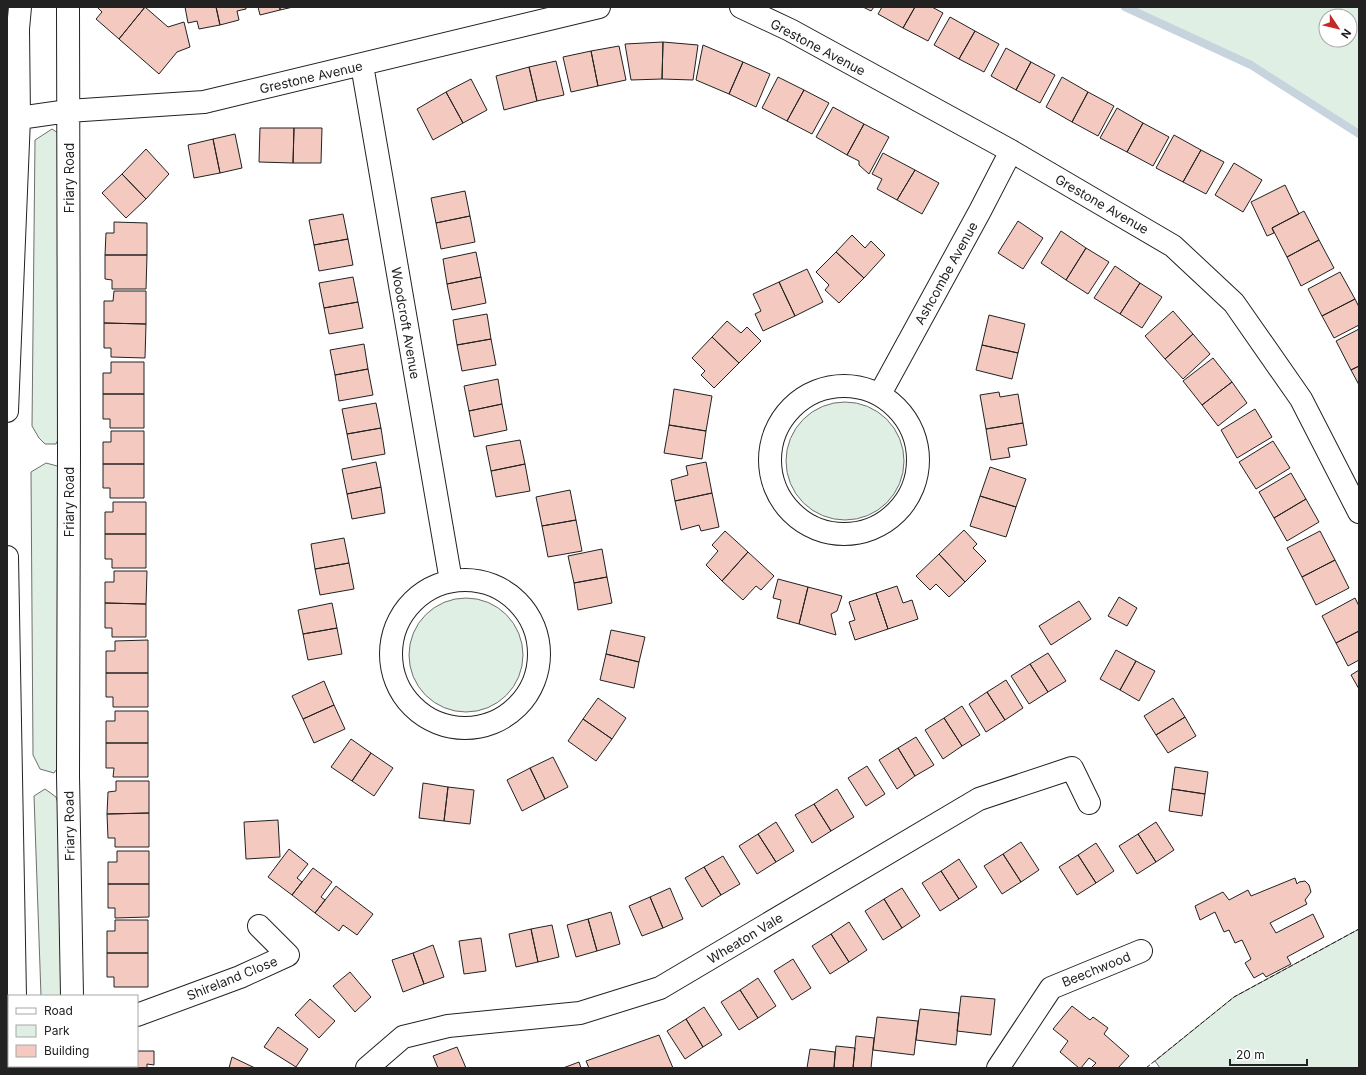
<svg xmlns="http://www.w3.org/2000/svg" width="1366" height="1075" font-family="Inter,sans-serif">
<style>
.green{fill:#e0efe3;stroke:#6f6f6f;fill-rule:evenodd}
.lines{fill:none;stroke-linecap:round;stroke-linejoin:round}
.stream{stroke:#c7d3dd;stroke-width:8}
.building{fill:#f3c9c0;stroke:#222}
.street-casing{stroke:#222;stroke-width:24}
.street{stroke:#fff;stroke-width:22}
.fence{stroke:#222;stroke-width:1;stroke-dasharray:5 2;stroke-linecap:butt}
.labels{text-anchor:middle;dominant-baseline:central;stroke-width:3;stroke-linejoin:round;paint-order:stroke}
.street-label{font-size:13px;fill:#222;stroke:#fff}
</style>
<rect width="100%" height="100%" fill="#fff"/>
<path class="green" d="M1125 7H1359V134L1251 65ZM1326 16H1350V40H1326Z
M52 129 61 135 60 435 56 444H45L39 438 32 426 35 140Z
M786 461a59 59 0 1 1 118 0a59 59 0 1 1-118 0Z
M46 463 61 467 59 766 54 773 40 769 33 755 31 472Z
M409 655a57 57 0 1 1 114 0a57 57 0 1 1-114 0Z
M45 789 56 797 63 818 64 996H41L34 796Z
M1359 929V1068H1160L1155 1061 1234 997Z
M47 1066H84L83 1068H46Z"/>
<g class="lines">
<path class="stream" d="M1125 7 1251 65 1359 134"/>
</g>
<path class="building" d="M97 7H145L119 39 96 19 102 12Z
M145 7 168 27 184 22 190 47 177 52 159 74 119 39Z
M185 7H216L220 25 199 29 197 21 188 23Z
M216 7H246V9L237 11 239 20 220 25Z
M258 7H280V10L260 15Z
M280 7H293L280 10Z
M863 7H874L871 11Z
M882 7H915L903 28 878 14Z
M915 7H932L943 13 928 41 903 28Z
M950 17 975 31 959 59 934 45Z
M975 31 999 44 984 72 959 59Z
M663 42 662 79 631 80 625 44Z
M663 42 698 45 693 80 662 79Z
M703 45 743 62 729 94 696 80Z
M619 46 626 80 598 86 591 51Z
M1006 48 1031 62 1016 90 991 76Z
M591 51 598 86 571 92 563 57Z
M556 61 564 95 537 101 529 67Z
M743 62 770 74 756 107 729 94Z
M1031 62 1055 75 1040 103 1016 90Z
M529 67 537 101 504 110 496 76Z
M778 77 804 90 787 121 762 108Z
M1062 77 1088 92 1072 122 1046 107Z
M471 79 487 110 463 123 446 92Z
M804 90 829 103 812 134 787 121Z
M446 92 463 123 433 140 417 109Z
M1088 92 1114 106 1098 136 1072 122Z
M833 107 864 124 847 155 816 137Z
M1117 108 1143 123 1127 152 1100 138Z
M1143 123 1169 137 1153 166 1127 152Z
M864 124 889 137 869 174 859 165V161L847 155Z
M260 128H294L293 163 259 162Z
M294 128H322L321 163H293Z
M235 134 242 168 220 173 213 139Z
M1174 135 1201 150 1183 182 1156 168Z
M213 139 220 173 194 178 188 145Z
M146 149 169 174 146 199 122 174Z
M1201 150 1224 162 1206 194 1183 182Z
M883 153 915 170 897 200 877 189 882 179 872 174Z
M1234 163 1262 180 1243 212 1215 195Z
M915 170 939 183 922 214 897 200Z
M122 174 146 199 126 218 102 193Z
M1285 185 1299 214 1272 228 1274 233 1267 236 1251 202Z
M465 191 470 216 436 223 431 198Z
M1304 211 1319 240 1287 257 1272 228Z
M343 214 348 239 314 245 309 220Z
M470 216 475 242 441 249 436 223Z
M1018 221 1043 238 1023 269 998 253Z
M114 222 147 223V255H105L106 233H114Z
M1061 231 1086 248 1066 280 1041 263Z
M852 235 865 248 871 241 885 255 864 278 836 252Z
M348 239 353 265 319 271 314 245Z
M1319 240 1334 268 1301 286 1287 257Z
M1086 248 1109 262 1088 294 1066 280Z
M476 252 481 277 447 284 443 259Z
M836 252 864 278 839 303 825 290 829 285 816 272Z
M105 255H147L146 289H112V280L105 279Z
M1115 266 1140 283 1120 314 1094 298Z
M807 269 823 302 795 316 779 282Z
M1340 272 1355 299 1322 316 1308 289Z
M353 277 358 302 324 308 319 283Z
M481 277 486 303 452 310 447 284Z
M779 282 795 316 763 331 755 314 761 311 753 294Z
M1140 283 1162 297 1142 328 1120 314Z
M114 291H146V324L104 323V301H113Z
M1355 299 1359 307V325L1334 338 1322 316Z
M358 302 363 328 329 334 324 308Z
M1173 311 1193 334 1165 359 1145 336Z
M487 314 491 339 457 345 453 320Z
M989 315 1025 324 1018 353 982 345Z
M727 321 741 333 747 327 761 341 739 363 712 337Z
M104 323 146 324 145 358 111 357V348H104Z
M1359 329V366L1351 370 1336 341Z
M1193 334 1210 354 1183 379 1165 359Z
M712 337 739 363 714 388 701 375 705 371 692 358Z
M491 339 496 365 462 371 457 345Z
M364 344 368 369 335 375 330 350Z
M982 345 1018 353 1012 379 976 370Z
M1213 358 1232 382 1202 405 1183 381Z
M111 362H144V394H103V373H111Z
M1359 366V385L1351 370Z
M368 369 373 395 339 401 335 375Z
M498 379 502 404 469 411 464 386Z
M1232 382 1247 403 1218 426 1202 405Z
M674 389 712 396 706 431 669 425Z
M999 392 1000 397 1018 394 1023 423 986 429 980 395Z
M103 394H144V428H110V419H103Z
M376 403 381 428 347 434 342 409Z
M502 404 507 430 474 437 469 411Z
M1255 409 1272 437 1237 458 1221 430Z
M1023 423 1027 445 1008 448 1010 457 991 460 986 429Z
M669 425 706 431 702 459 664 453Z
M381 428 385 454 352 460 347 434Z
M111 431H144V464H103V442H111Z
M520 440 525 464 491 471 486 446Z
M1273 441 1290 468 1256 489 1239 462Z
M376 462 381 487 347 494 342 469Z
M706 462 712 493 675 501 671 480 688 475 686 466Z
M103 464H144V498H110V488H103Z
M525 464 530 491 496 497 491 471Z
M990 467 1026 479 1016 507 980 496Z
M1291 473 1306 499 1274 518 1259 492Z
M381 487 385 513 352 519 347 494Z
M570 490 576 520 542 526 536 497Z
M712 493 719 527 701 531 699 525 681 530 675 501Z
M980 496 1016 507 1006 537 970 526Z
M1306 499 1319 522 1287 541 1274 518Z
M113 502H146V534H105V512H113Z
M576 520 582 551 548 557 542 526Z
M964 530 977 544 973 548 986 561 965 582 939 554Z
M725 531 748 552 722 581 706 565 718 551 712 545Z
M1320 531 1335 560 1302 577 1287 548Z
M105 534H146V568H112V559H105Z
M344 538 349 563 315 569 311 544Z
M602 549 607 577 574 583 568 556Z
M748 552 774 576 761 590 756 586 743 600 722 581Z
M939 554 965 582 949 597 936 584 930 590 916 576Z
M1335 560 1349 588 1316 605 1302 577Z
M349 563 354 589 320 595 315 569Z
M114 571H147L146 604 105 603V582H114Z
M607 577 612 603 578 610 574 583Z
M778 579 808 587 799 624 777 618 781 600 773 598Z
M897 586 903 603 912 600 918 619 888 629 876 593Z
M808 587 842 596 837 611 831 614 836 635 799 624Z
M876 593 888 629 855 640 849 622 855 620 849 602Z
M1119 597 1137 608 1127 626 1108 616Z
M1355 598 1359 606V631L1336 643 1322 616Z
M1079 601 1091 619 1051 645 1039 626Z
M105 603 146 604V637H112V628H105Z
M332 603 337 628 303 634 298 610Z
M337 628 342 654 308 660 303 634Z
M611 630 645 637 639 662 606 654Z
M1359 631V660L1348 666 1336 643Z
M148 640V673H106V651H115V641Z
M1116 650 1136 661 1120 690 1100 679Z
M1048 653 1066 681 1048 692 1030 664Z
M606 654 639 662 634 688 600 680Z
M1136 661 1155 671 1139 701 1120 690Z
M1030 664 1048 692 1029 704 1011 676Z
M1359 670V689L1351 675Z
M106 673H148V707H113V697H106Z
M1006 680 1023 708 1005 720 987 692Z
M324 681 334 705 303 719 292 696Z
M987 692 1005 720 986 732 969 704Z
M598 698 626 718 612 739 583 719Z
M1173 698 1185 717 1156 735 1144 716Z
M334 705 345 729 314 743 303 719Z
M962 706 980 735 962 746 944 718Z
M115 711H148V743H106V721H115Z
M1185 717 1196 736 1168 753 1156 735Z
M944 718 962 746 943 759 925 730Z
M583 719 612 739 596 761 568 741Z
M916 737 934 765 915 776 898 748Z
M351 739 371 753 352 781 331 767Z
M106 743H148V777H113L114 768H106Z
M898 748 915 776 897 789 879 760Z
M371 753 393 768 374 796 352 781Z
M553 757 568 787 545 799 530 768Z
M867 766 885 794 866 806 848 778Z
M1175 767 1208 772 1205 794 1172 789Z
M530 768 545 799 522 811 507 780Z
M116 781H149V813L107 814 108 792 116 791Z
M423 783 448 787 444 821 419 818Z
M448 787 474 790 470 824 444 821Z
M837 789 854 817 831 831 814 804Z
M1172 789 1205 794 1202 816 1169 811Z
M814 804 831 831 812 843 795 815Z
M149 813V847H115V838H108L107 814Z
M278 820 280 857 246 859 244 822Z
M776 822 794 851 776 862 758 834Z
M1156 822 1174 850 1156 862 1138 834Z
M758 834 776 862 757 874 739 846Z
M1138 834 1156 862 1137 874 1119 846Z
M1021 842 1039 870 1021 882 1003 854Z
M1096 843 1114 871 1096 883 1078 855Z
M289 849 308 864 297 878 302 882 292 895 268 877Z
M117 851H149V884H108V862H117Z
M1003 854 1021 882 1002 894 984 866Z
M1078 855 1096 883 1077 895 1059 867Z
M723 856 740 884 721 895 704 867Z
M959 859 977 887 959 899 941 871Z
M704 867 721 895 702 907 685 878Z
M313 868 332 882 321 897 325 900 315 913 292 895Z
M941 871 959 899 940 911 922 883Z
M1295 878 1297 884 1299 882 1305 881 1309 885 1311 892 1305 900 1307 904 1270 923 1276 933 1313 914 1324 937 1287 957 1291 964 1266 977 1263 973 1254 978 1245 963 1251 959 1242 940 1235 943 1229 930 1224 932 1215 912 1200 920 1195 906 1223 892 1229 900 1248 890 1251 896Z
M108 884H149V917L115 918V908H108Z
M336 886 373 914 357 935 343 925 339 931 315 913Z
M670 888 683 919 663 928 650 897Z
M902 888 920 916 902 928 884 899Z
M650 897 663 928 642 936 629 906Z
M884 899 902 928 883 940 865 911Z
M611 912 620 944 597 951 588 919Z
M588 919 597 951 576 957 567 925Z
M115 920H148V953H107V931H115Z
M849 922 867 950 849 962 831 934Z
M552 925 559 957 538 962 531 929Z
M531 929 538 962 516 967 509 934Z
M831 934 849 962 830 974 812 946Z
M481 938 486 971 464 974 459 941Z
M433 945 444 977 424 984 413 953Z
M107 953H148V987H114V977H107Z
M413 953 424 984 403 992 392 960Z
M793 959 811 988 792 1000 774 971Z
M350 972 371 997 355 1012 333 986Z
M758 978 776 1006 758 1018 740 990Z
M740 990 758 1018 739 1030 721 1002Z
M961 996 995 999 991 1035 957 1031Z
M310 999 335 1021 319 1038 295 1015Z
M1072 1006 1090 1020 1093 1017 1108 1028 1104 1034 1129 1056 1118 1068H1091L1096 1063 1089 1058 1081 1068H1079L1060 1052 1068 1041 1053 1029Z
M704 1007 722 1035 703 1047 686 1019Z
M920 1009 959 1013 956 1045 916 1040Z
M877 1017 918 1021 914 1055 873 1050Z
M686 1019 703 1047 685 1059 667 1031Z
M278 1027 308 1049 296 1067 264 1047Z
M659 1035 673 1068H589L586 1061Z
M856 1036 874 1038 871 1068H853Z
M836 1046 855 1048 853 1068H834Z
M457 1047 466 1068H438L433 1056Z
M810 1049 835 1052 834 1068H807Z
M137 1051H154V1065L147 1064V1068H110V1066H137Z
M232 1057 255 1068H229Z
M579 1062 581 1068H563Z"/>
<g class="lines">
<g class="street-casing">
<path id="street" d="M68 7 69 451 68 776 72 996
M741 7 790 30 1011 151 1173 246 1234 303 1301 399 1359 512
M362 65 451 581
M19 118 68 111 204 102 599 7
M770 460a74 74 0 1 1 148 0a74 74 0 1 1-148 0Z
M880 394 980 211 1011 151
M7 411 19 118 18 29 20 7
M7 557 15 996
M391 654a74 74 0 1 1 148 0a74 74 0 1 1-148 0Z
M137 1015 240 977 288 955 259 926
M19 1066V1068
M367 1068 403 1037 448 1026 580 1013 660 988 979 799 1072 768 1089 803
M998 1068 1051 988 1141 951"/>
</g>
<use href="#street" class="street"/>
<path class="fence" d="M1146 1068 1234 997 1359 929"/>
</g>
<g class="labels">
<g class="street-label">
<text transform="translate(818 47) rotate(28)">Grestone Avenue</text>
<text transform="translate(311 77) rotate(-13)">Grestone Avenue</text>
<text transform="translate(69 178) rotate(-90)">Friary Road</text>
<text transform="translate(1102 204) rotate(30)">Grestone Avenue</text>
<text transform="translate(946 273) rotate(-61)">Ashcombe Avenue</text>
<text transform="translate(406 323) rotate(80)">Woodcroft Avenue</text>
<text transform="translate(69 502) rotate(-90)">Friary Road</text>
<text transform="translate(69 826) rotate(-91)">Friary Road</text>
<text transform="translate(745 938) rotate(-31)">Wheaton Vale</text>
<text transform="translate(1096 969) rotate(-22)">Beechwood</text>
<text transform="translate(232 978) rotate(-22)">Shireland Close</text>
</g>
</g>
<rect width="1366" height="1075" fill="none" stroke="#222222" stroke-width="16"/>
<rect x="8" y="995" width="130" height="72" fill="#ffffff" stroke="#a7a7a7"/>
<rect x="16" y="1008" width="20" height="6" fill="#ffffff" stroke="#a7a7a7"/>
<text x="44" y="1015" font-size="12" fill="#222222">Road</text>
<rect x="16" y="1025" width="20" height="12" fill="#e0efe3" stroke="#a7a7a7"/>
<text x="44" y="1035" font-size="12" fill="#222222">Park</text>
<rect x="16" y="1045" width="20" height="12" fill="#f3c9c0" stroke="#a7a7a7"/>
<text x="44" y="1055" font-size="12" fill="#222222">Building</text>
<g transform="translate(1338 28) rotate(125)"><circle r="19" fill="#ffffff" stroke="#a7a7a7"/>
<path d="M0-3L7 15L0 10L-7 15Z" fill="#c62828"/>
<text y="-6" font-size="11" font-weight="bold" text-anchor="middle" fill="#222222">N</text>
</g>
<path d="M1230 1059v6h77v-6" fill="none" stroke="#222222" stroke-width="2"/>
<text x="1236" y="1059" font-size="12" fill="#222222" stroke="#ffffff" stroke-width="3" paint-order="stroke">20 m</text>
</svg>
